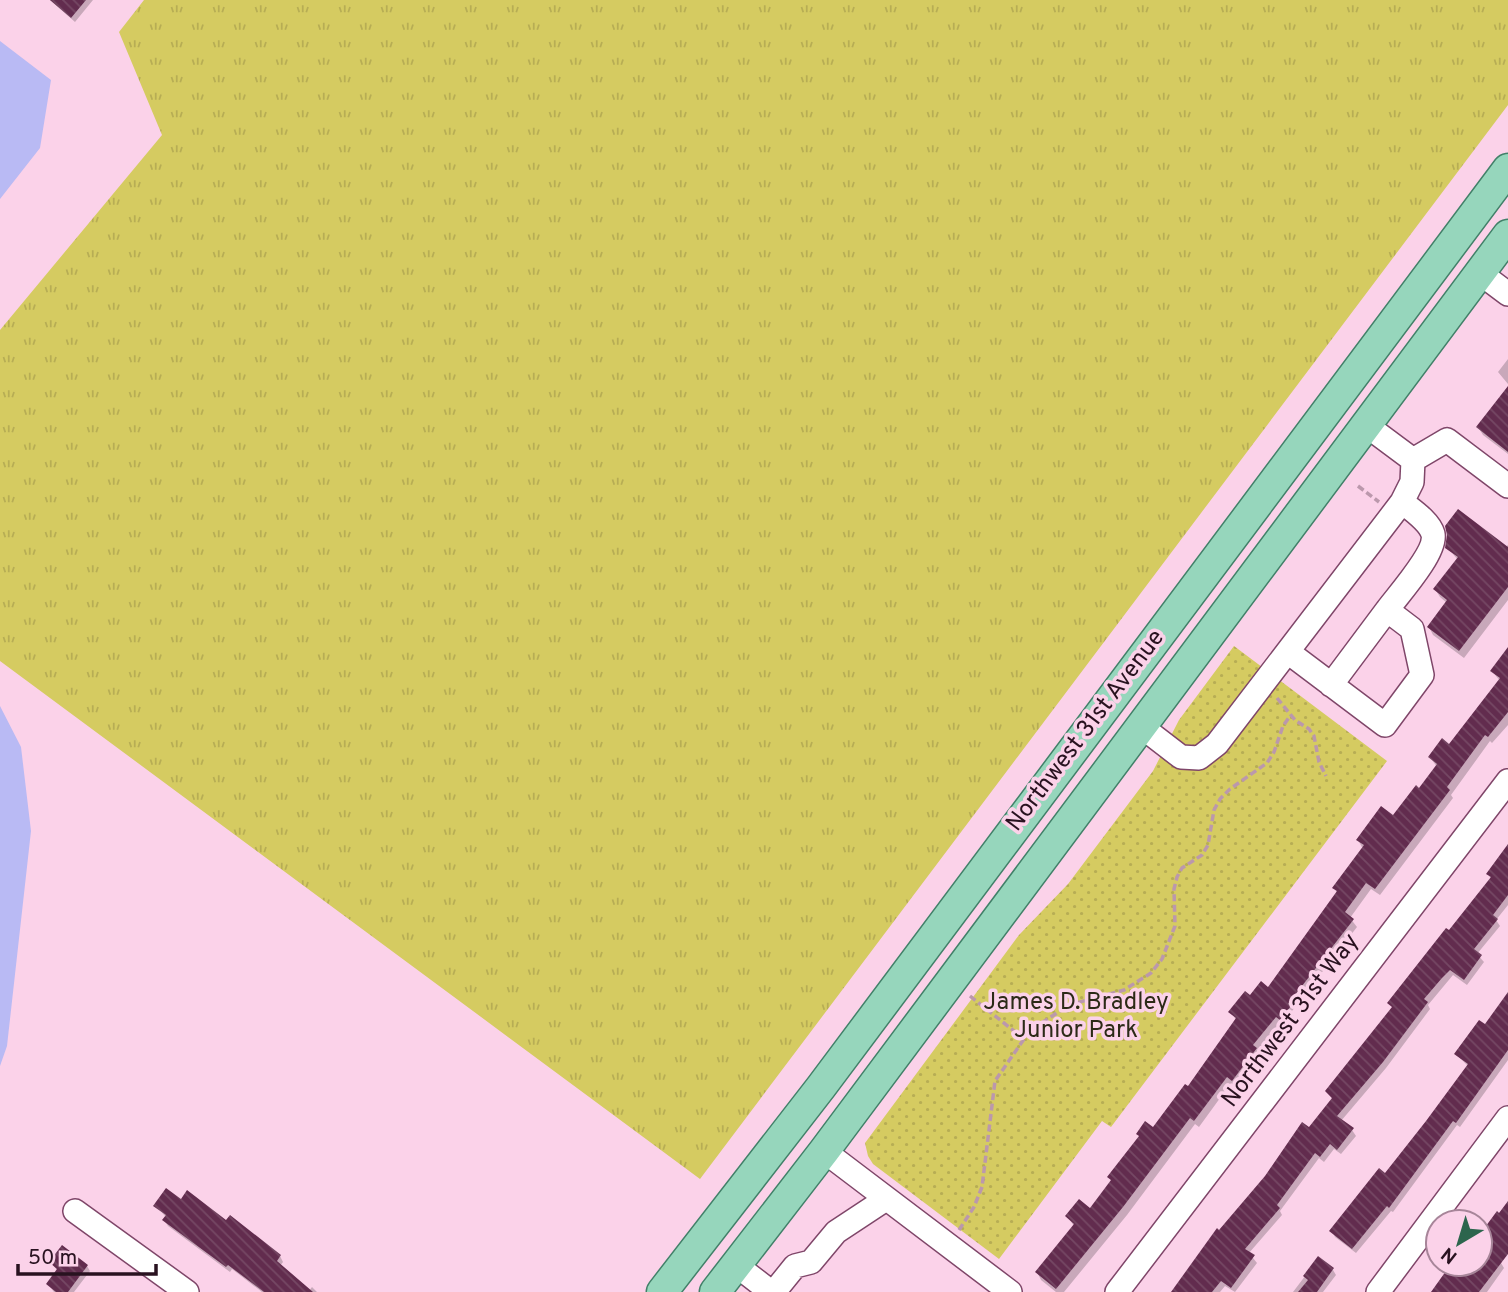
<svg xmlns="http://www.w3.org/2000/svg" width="1508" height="1292" font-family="Overpass,sans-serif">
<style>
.grass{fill:url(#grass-tufts)}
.park{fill:url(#park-dots)}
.water{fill:#b9baf4}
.shadow{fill:#0003}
.building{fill:url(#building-back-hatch)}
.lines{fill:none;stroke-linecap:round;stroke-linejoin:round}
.minor-casing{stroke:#7f4669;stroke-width:26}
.major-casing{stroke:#428069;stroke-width:33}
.path{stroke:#bb98ac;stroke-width:3.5;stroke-dasharray:7 3.5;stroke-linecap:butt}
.minor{stroke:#fff;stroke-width:23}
.major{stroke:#96d6bc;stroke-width:30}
.labels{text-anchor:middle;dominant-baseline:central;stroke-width:7;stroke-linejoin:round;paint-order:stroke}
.street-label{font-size:24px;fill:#291220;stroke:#fbd2e9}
.park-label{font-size:24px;fill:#2c2a17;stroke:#fbd2e9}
</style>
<defs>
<pattern id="grass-tufts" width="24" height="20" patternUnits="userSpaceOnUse" patternTransform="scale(1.75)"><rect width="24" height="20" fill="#d5cb61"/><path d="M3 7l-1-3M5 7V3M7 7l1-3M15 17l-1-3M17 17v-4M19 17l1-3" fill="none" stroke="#b7ad54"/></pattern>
<pattern id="park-dots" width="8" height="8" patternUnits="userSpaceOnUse" patternTransform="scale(1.75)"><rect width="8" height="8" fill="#d5cb61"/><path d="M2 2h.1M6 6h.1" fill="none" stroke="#b7ad54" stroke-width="1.8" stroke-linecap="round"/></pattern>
<pattern id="building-back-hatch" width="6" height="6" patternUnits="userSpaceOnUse" patternTransform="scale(1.75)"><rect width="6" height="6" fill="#622c4e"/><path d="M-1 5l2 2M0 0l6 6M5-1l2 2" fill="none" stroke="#754864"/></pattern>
</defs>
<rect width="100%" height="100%" fill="#fbd2e9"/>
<path class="grass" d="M144 0H1508V105L700 1179 0 661V330L162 135 119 32Z"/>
<path class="park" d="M1234 646 1387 761 1111 1127 1102 1121 999 1259 873 1164 868 1156 865 1143 1019 935 1068 884 1153 771 1179 720Z"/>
<path class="water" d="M0 41 51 80 40 148 0 199Z
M0 706 21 747 31 831 7 1046 0 1066Z"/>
<path class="shadow" d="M50 0H93L75 22Z
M1508 359V384L1498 372Z
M1508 388V454L1483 435 1478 427Z
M1508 545V600L1464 658 1433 635 1429 627 1447 603 1440 597 1435 589 1458 560 1447 547H1506Z
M1508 650V725L1492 743 1490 741 1451 795 1453 798 1380 895 1371 889 1350 918 1357 927 1292 1011 1294 1015 1285 1026 1281 1023 1257 1052 1260 1057 1237 1088 1231 1083 1199 1127 1195 1124 1127 1215 1064 1292H1056L1041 1280 1037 1272 1074 1226 1067 1216 1090 1210 1112 1182 1109 1177 1189 1089 1236 1020 1231 1012 1250 998 1268 990 1338 894 1334 888 1363 849 1358 840 1394 818 1419 790 1437 767 1430 757 1449 746 1500 681 1492 671Z
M1508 847V905L1496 920 1500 926 1477 954 1484 962 1467 985 1453 975 1428 1005 1430 1009 1386 1068 1341 1121 1352 1130 1356 1136 1341 1154 1334 1149 1324 1162 1319 1158 1280 1211 1282 1215 1249 1253 1257 1263 1235 1292 1225 1286 1220 1292H1173L1220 1232 1310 1130 1333 1100 1327 1092 1393 1009 1390 1003 1491 879 1488 874Z
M1508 996V1060L1460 1127 1457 1125 1393 1212 1391 1211 1356 1253 1335 1237 1332 1231 1385 1175 1469 1067 1456 1054 1485 1026Z
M181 1201 227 1222 280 1256 283 1262 280 1266 309 1291 312 1287 317 1292H262L232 1269 230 1272 168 1226 164 1220 166 1217 156 1206Z
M1508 1204V1251L1501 1263 1504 1268 1487 1292H1433L1460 1264H1480V1237Z
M1318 1259 1333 1270 1336 1275 1323 1292H1293Z
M51 1263 87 1266 90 1271 74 1292H54L48 1284 58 1271Z"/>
<path class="building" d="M50 0H86L71 18Z
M1508 386V452L1476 427Z
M1458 509 1508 547V587L1459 651 1427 627 1447 600 1433 589 1458 557 1445 548 1447 535 1445 526Z
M1508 647V712L1488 737 1485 735 1447 787 1450 790 1375 889 1366 883 1345 912 1354 919 1288 1004 1291 1006 1280 1020 1276 1017 1253 1045 1257 1048 1232 1081 1227 1077 1194 1121 1190 1118 1123 1207 1056 1289 1035 1272 1074 1224 1065 1216 1079 1199 1090 1208 1111 1180 1107 1177 1139 1136 1136 1134 1145 1121 1153 1127 1185 1084 1188 1086 1236 1018 1228 1012 1245 991 1250 995 1261 981 1268 987 1337 891 1332 888 1364 845 1356 840 1381 806 1393 815 1416 785 1419 788 1437 764 1428 757 1442 738 1449 744 1500 678 1490 671Z
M1508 844V895L1493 915 1498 919 1474 949 1482 955 1464 980 1450 970 1442 978 1424 999 1428 1002 1383 1062 1337 1116 1354 1128 1337 1150 1330 1144 1320 1157 1315 1153 1277 1205 1280 1208 1245 1249 1255 1255 1231 1288 1221 1281 1212 1292H1171L1217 1228 1219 1230 1265 1176 1302 1122 1309 1127 1332 1098 1325 1091 1392 1007 1387 1003 1446 928 1449 930 1491 877 1486 874Z
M1508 992V1050L1456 1123 1453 1121 1389 1208 1387 1206 1352 1249 1329 1231 1379 1168 1385 1173 1426 1121 1468 1064 1454 1054 1479 1020 1485 1024Z
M166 1188 181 1199 187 1190 226 1220 230 1215 281 1255 277 1261 313 1292H264L228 1265 226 1267 162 1220 166 1215 153 1206Z
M1508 1201V1254L1479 1292H1431L1451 1264H1480V1234L1497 1211 1499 1213Z
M62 1245 88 1265 68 1292H56L46 1284 57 1269 49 1262Z
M1318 1256 1334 1268 1317 1292H1298L1308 1280 1303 1276Z"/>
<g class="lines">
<g class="minor-casing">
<path id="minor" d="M1480 273 1508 294
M1413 460 1447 440 1508 486
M1387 610C1398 595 1437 552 1433 534 1429 521 1412 510 1402 502
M1288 652 1385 725 1422 675 1412 629 1387 610 1331 685
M1142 727 1181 757 1199 758 1217 744 1402 502 1412 482 1413 460 1366 425
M824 1151 1010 1292
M75 1211 187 1292
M736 1265 771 1292
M774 1292 795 1266 811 1262 836 1232 886 1199
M1117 1292 1508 781
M1378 1292 1508 1118"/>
</g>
<g class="major-casing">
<path id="major" d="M662 1292 821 1087 1508 169
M715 1292 824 1151 1508 235"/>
</g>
<path class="path" d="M1358 486 1379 502
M1277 698 1295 720 1309 729 1314 736 1319 762 1326 776
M970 996 1024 1039
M959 1230 974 1207 982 1187 995 1081 1024 1039 1037 1026 1069 1005 1124 990 1151 973 1162 959 1175 926 1174 889 1177 877 1182 868 1202 855 1208 845 1214 810 1220 799 1230 789 1267 763 1274 752 1283 726 1290 716"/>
<use href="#minor" class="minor"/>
<use href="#major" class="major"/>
</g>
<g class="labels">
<g class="street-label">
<text transform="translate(1086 731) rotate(-53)">Northwest 31st Avenue</text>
<text transform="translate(1291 1021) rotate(-53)">Northwest 31st Way</text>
</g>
<g class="park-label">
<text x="1076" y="1003">James D. Bradley<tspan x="1076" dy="28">Junior Park</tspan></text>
</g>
</g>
<g transform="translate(1459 1243) rotate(218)"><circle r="33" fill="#fbd2e9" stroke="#a78599" stroke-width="2"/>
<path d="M0-5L12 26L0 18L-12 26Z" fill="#2c654d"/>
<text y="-10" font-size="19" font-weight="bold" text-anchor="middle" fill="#291220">N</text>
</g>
<path d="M18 1264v10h138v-10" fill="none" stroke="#291220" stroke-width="3.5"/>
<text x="28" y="1264" font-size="21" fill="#291220" stroke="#fbd2e9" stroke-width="5" paint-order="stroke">50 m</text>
</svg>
